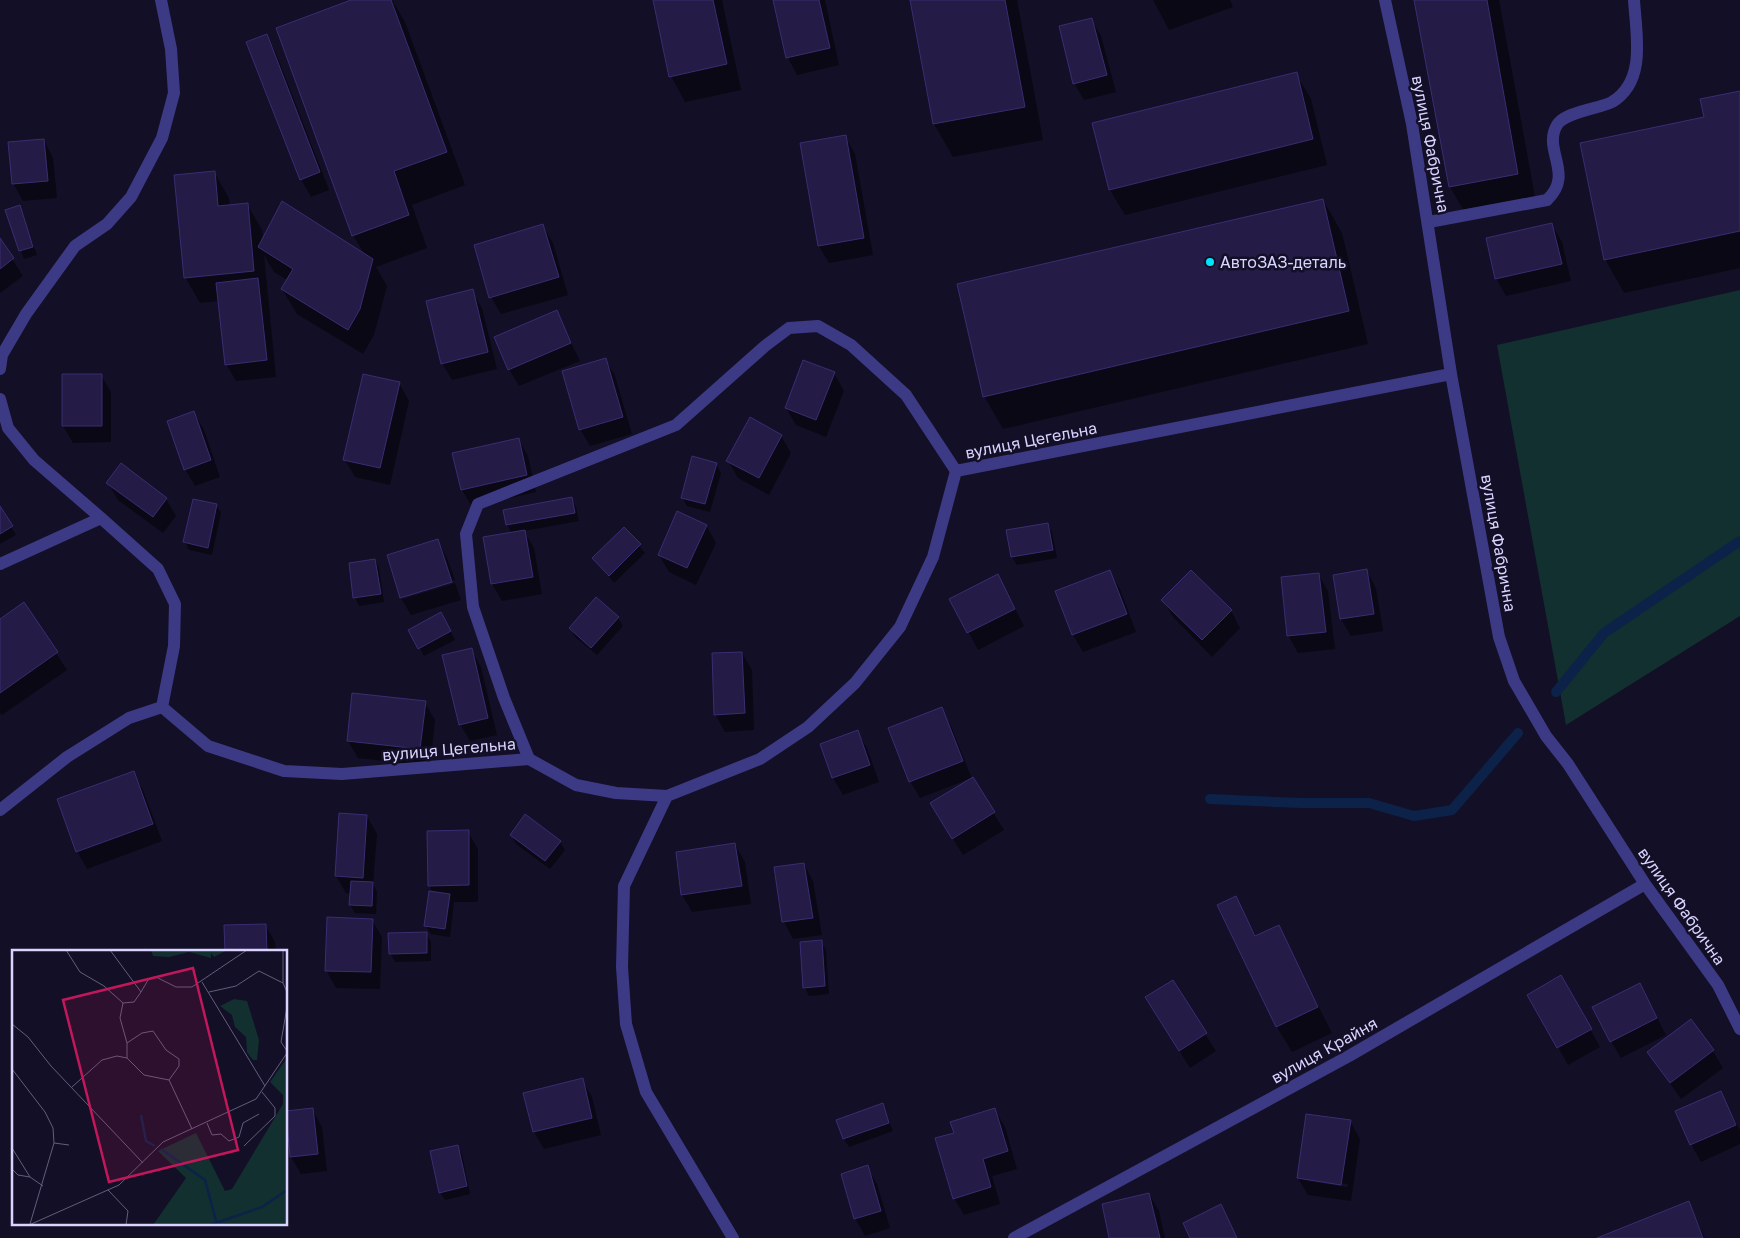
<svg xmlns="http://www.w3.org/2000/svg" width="1740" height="1238" font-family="'Golos Text',sans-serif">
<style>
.green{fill:#12302f}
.shadow{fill:#0007;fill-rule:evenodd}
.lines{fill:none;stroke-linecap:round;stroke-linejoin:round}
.stream{stroke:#0c2248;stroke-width:10}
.building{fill:#241b47;stroke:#3b2d73}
.lane{stroke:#3d3a85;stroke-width:12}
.street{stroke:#3d3a85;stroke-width:12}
.poi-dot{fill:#00e5ff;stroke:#130f26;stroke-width:2}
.labels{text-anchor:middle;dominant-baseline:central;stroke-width:5;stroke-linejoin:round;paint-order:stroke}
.street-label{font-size:16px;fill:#d9d4ff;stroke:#130f26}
.poi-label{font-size:16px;fill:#d9d4ff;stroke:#130f26;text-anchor:start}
.inset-river{fill:none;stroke:#0c2248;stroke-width:2.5}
.inset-road{fill:none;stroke:#625e7d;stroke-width:1}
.view{fill:#c2185b;fill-opacity:0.15;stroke:#c2185b;stroke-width:2.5}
.inset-edge{fill:none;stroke:#d9d4ff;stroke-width:2.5}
</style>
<rect width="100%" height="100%" fill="#130f26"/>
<path class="green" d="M1740 290V616L1566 725 1497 345Z"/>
<path class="shadow" d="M355 0H392L405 22 465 185 412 205 427 248 376 267 387 286 374 335 363 354 297 314 282 289 287 280 274 272 264 255 276 377 236 381 226 364 219 301 200 303 185 277 214 172 229 198 230 206 247 204 262 230 263 240 365 255 353 235Z
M654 0H722L741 90 685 102 671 76Z
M774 0H825L839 65 797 75 788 58Z
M911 0H1017L1043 140 953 157 934 124Z
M1153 0H1230L1233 7 1169 30Z
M1416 0H1499L1537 208 1469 220 1450 187Z
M1091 19 1101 36 1116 92 1084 100 1074 83Z
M266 35 276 53 329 190 311 197 301 179 248 42Z
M1296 74 1311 99 1327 165 1125 215 1110 190 1094 124Z
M1740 92V268L1624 293 1605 259 1705 118Z
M845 136 855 154 873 255 829 263 819 246 802 144Z
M44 140 53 158 57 198 23 201 13 183Z
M1323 200 1342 233 1368 344 1003 429 984 396Z
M19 207 37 255 24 259 7 211Z
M1552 225 1562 242 1571 281 1506 296 1496 278Z
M543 226 553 243 568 295 501 314 491 297Z
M0 240 23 276 0 293Z
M472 291 482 308 497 369 452 380 442 363Z
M556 312 580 361 519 386 509 369Z
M605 359 615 376 632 434 590 446 580 429Z
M834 373 844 391 826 437 796 425 786 408Z
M101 375 111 392V442L73 443 63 426Z
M399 383 409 401 390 485 355 477 345 460Z
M194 412 204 430 220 477 195 486 185 469Z
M781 436 791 453 769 495 738 478 728 461Z
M518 439 528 456 536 492 472 507 462 490 454 454Z
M716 464 721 473 710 512 687 506 682 497Z
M108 483 166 499 176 516 163 533 118 500Z
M572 499 576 507 579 521 524 531 534 548 542 594 502 601 492 584 484 538 512 534 507 525 504 511Z
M216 505 221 513 212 555 189 550 185 542Z
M0 508 16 535 0 544Z
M1047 524 1052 532 1057 558 1017 565 1012 557 1008 531Z
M706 525 716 543 696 585 669 572 659 555Z
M624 528 645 553 614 583 594 558Z
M437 540 447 558 455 580 403 596V599L455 583 461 600 411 615 401 598 388 556Z
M375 560 379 568 384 602 359 606 355 597Z
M1366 570 1376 588 1383 631 1351 636 1341 619 1334 576Z
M1110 572 1120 589 1136 632 1083 652 1073 635 1057 592Z
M1318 574 1328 591 1335 649 1298 653 1288 635Z
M1007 593 1024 626 978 650 951 600Z
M1163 600 1231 611 1240 628 1212 657 1173 617Z
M24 604 67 670 2 715 0 713V621Z
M618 618 623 626 597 655 575 637 570 628Z
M446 622 455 640 424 656 410 630Z
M471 649 481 667 497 735 470 741 460 724Z
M742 653 752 670 754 730 725 732 715 714Z
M425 703 435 720 430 766 358 758 348 741Z
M941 709 951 726 972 779 1004 830 963 855 942 821 969 779 920 798 910 781Z
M857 731 867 748 879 782 843 795 833 778 821 744Z
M133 773 143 790 162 841 87 869 77 851Z
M367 816 377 834 373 884 377 892 376 914 355 913 350 905 351 894 346 893 336 876Z
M468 832 478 849V902H454L450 937 431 934 426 926 433 893 429 885Z
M512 836 560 842 565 850 550 869 516 844Z
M735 845 745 862 751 904 692 912 682 895Z
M804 864 813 881 822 935 793 939 784 922Z
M1235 897 1257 937 1278 926 1332 1033 1292 1052 1277 1027 1218 905Z
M372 920 382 937 380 989 336 988 326 970Z
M265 925 275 942 276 952H226Z
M426 934 431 942V961L395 962 390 953Z
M821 942 826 950 829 994 809 996 805 988Z
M1561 977 1600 1047 1568 1065 1529 995Z
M1172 982 1216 1051 1190 1068 1157 1015Z
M1640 985 1666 1035 1621 1058 1611 1041Z
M1713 1051 1723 1068 1681 1099 1648 1052Z
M582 1080 592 1097 601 1135 544 1149 534 1132Z
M1721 1092 1740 1131V1144L1701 1162 1691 1144Z
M882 1105 893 1131 849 1147 844 1139Z
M312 1109 322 1127 327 1171 301 1174 291 1157 286 1112Z
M995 1110 1005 1127 1017 1169 992 1176 1000 1204 964 1215 954 1198 955 1134Z
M1350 1121 1360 1139 1351 1201 1308 1195 1298 1178ZM1308 1179 1348 1184 1347 1187 1308 1181Z
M457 1146 462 1154 470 1194 445 1200 440 1192Z
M867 1167 877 1184 890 1228 865 1236 855 1218Z
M1149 1194 1159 1211 1165 1238H1111Z
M1688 1203 1705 1238H1600Z"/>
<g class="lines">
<path class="stream" d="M1556 692 1604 633 1740 541
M1210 799 1301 803H1369L1414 816 1452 810 1518 733"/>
</g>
<path class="building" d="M351 0H391L447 152 394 171 409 215 352 236 276 28Z
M653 0H713L727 64 669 77Z
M773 0H819L830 48 786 58Z
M910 0H1005L1025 107 933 124Z
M1414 0H1487L1518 174 1449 187Z
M1092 18 1107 75 1073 84 1059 26Z
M267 34 320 172 300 180 246 42Z
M1297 72 1313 139 1109 190 1092 123Z
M1740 91V231L1604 260 1580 143 1704 117 1700 99Z
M846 135 864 238 818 246 800 143Z
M44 139 48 181 12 184 8 142Z
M215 171 218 206 248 203 254 271 184 278 174 175Z
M1323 199 1349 311 983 397 957 284Z
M282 201 373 259 360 309 348 330 281 289 293 269 258 247Z
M20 205 33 247 19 251 5 210Z
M1552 223 1562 264 1495 279 1486 238Z
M543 224 559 277 489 298 474 245Z
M0 238 14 258 0 269Z
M258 278 267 360 225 365 216 283Z
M473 289 488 352 441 364 426 301Z
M557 310 571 343 508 370 494 337Z
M606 358 623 417 579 430 562 371Z
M803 360 835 372 816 420 785 408Z
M62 374H102V426H62Z
M363 374 400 382 380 468 343 460Z
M194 411 211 460 184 470 167 421Z
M750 417 782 435 759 478 726 461Z
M519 438 527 475 461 490 452 453Z
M692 456 717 463 705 504 681 498Z
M121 463 167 498 153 517 106 483Z
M572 497 575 513 506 525 503 510Z
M193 499 217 504 208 548 183 542Z
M0 506 13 526 0 534Z
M677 511 707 525 687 568 658 555Z
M1048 523 1053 550 1011 557 1006 530Z
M624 527 641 544 609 576 592 558Z
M525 530 533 577 491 584 483 537Z
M438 539 452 582 400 598 387 555Z
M375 559 381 594 353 598 349 563Z
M1367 569 1374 614 1340 619 1333 575Z
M1110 570 1127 614 1072 635 1055 591Z
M1191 570 1232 610 1202 640 1161 600Z
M1319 573 1326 632 1287 636 1281 577Z
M998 574 1015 609 967 633 949 599Z
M596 597 619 617 591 648 569 628Z
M24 602 58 652 0 693V619Z
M441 612 451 631 418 649 408 630Z
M472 648 488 718 459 725 442 655Z
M742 652 745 713 714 715 712 653Z
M352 693 426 701 420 749 347 741Z
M942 707 963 761 909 782 888 728Z
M858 730 870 765 832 778 820 744Z
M134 771 153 824 76 852 57 799Z
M973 777 995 812 952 839 930 803Z
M339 813 367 815 363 878 335 876Z
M525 814 561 841 545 861 510 835Z
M469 830V885L428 886 427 831Z
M735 843 742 886 681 895 676 852Z
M804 863 813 918 782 922 774 867Z
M351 881 373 882 372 906 349 905Z
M429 891 450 894 445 929 424 926Z
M1236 896 1255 936 1279 925 1318 1007 1276 1027 1217 905Z
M327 917 373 919 371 972 325 971Z
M266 924 267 952H225L224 925Z
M427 932V953L389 954 388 933Z
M822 940 825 986 803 988 800 942Z
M1561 975 1592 1029 1557 1048 1527 995Z
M1173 980 1207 1033 1179 1051 1145 997Z
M1640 983 1657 1018 1610 1042 1592 1007Z
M1691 1019 1714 1050 1670 1083 1647 1052Z
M583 1078 592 1118 533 1132 523 1093Z
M1721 1091 1736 1125 1690 1145 1675 1111Z
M883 1103 889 1123 843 1139 836 1120Z
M313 1108 318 1154 290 1157 286 1111Z
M995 1108 1008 1151 983 1159 991 1187 953 1199 935 1138 954 1133 950 1122Z
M1306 1114 1351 1120 1341 1185 1297 1178Z
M458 1145 467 1186 439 1193 430 1151Z
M868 1165 881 1211 854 1219 841 1174Z
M1149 1193 1160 1238H1109L1102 1204Z
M1689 1201 1703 1238H1597Z
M1221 1204 1237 1238H1190L1183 1223Z"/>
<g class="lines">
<path class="lane" d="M1429 222 1547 200C1575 174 1542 150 1557 125 1562 117 1574 114 1583 111 1592 108 1604 106 1612 102 1647 81 1636 34 1634 0"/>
<path class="street" d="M1385 0 1412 124 1451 374 1499 637 1514 681 1546 736 1568 764 1645 884 1718 985 1740 1029
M0 369 2 355 26 314 75 246 107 224 131 197 162 138 174 93 171 49 161 0
M0 399 8 428 34 460 101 518 0 564
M101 518 158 569 175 604 174 646 162 707
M162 707 208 746 284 771 342 774 529 759 576 785 616 793 667 796 760 759 808 727 855 683 900 627 933 557 956 471 1451 374
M529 759 504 698 473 607 466 534 478 504 676 425 765 346 789 328 818 326 851 345 906 395 956 471
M667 796 624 886 622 967 626 1024 646 1092 733 1238
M0 810 67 757 129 718 162 707
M1014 1238 1349 1056 1645 884"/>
</g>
<circle class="poi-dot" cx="1210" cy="262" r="5"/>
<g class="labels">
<g class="street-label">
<text transform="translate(1431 144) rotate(79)">вулиця Фабрична</text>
<text transform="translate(1031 440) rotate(-11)">вулиця Цегельна</text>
<text transform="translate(1499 543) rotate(80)">вулиця Фабрична</text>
<text transform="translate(449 749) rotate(-5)">вулиця Цегельна</text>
<text transform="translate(1682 906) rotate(55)">вулиця Фабрична</text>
<text transform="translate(1324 1050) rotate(-29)">вулиця Крайня</text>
</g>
<g class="poi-label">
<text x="1220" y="262">АвтоЗАЗ-деталь</text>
</g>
</g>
<g transform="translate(12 950)">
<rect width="275" height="275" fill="#130f26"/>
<path d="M139 0H215L202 7 199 3V8L177 2 157 7 141 6ZM222 49 235 51 247 90 245 110H241L235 102 234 87 223 77 220 65 208 56ZM275 108V275H141L174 228 146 201 184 183 213 241 220 239 271 154V145L258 132Z" fill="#12302f"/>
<path class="inset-river" d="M129 165 134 191 143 196M149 199 193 230 204 271M198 275 250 257 275 240"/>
<path class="inset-road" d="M54 0 68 22 92 36 111 53M98 0 129 42 136 30 144 27 164 37H180L235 0M271 0V33L275 42M190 32 253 136M197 42 224 36 247 21 271 33M111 53 108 68 115 93V108L132 125 157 130 180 179M111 53 122 52 129 42M275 57 269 92 275 101M0 74 16 87 39 116 131 213M115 93 130 83 141 81 154 100 167 109V116L157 130M0 119 33 162 41 178 42 193 18 274M60 137 90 110 105 106 115 108M195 173 200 185 209 184 217 191 227 187 231 173 247 164M42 193 57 195M232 196 263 166V158L250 142M0 198 18 227 31 236M0 219 6 225 18 227M96 240 116 261 114 275M17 275 107 235 151 192 244 149 275 103"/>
<path class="view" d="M181 18 226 200 97 232 51 50Z"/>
<rect width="275" height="275" class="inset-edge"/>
</g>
</svg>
